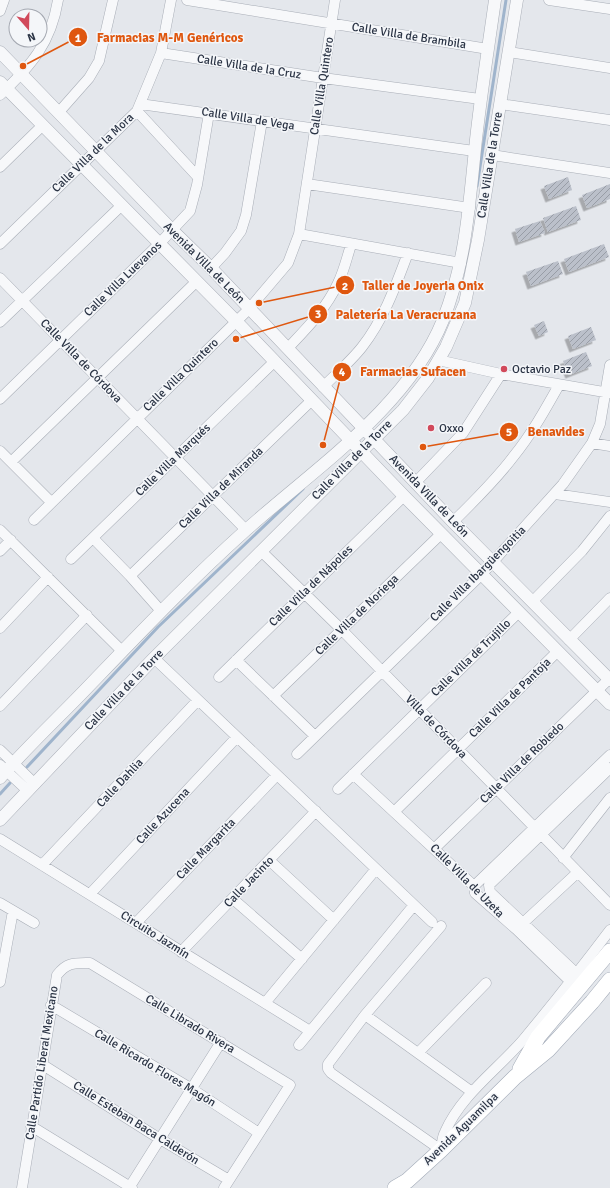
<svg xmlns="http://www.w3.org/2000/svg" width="610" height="1188" font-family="Signika,sans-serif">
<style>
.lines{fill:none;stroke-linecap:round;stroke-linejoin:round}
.stream{stroke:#9fb4cc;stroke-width:3}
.building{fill:url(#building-hatch);filter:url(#shadow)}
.minor-casing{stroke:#a9aeb7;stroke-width:11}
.tertiary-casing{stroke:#a9aeb7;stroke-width:13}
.primary-casing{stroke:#a3abb8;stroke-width:16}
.minor{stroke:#f7f8fa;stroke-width:10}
.tertiary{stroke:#f7f8fa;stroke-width:12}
.primary{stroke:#fff;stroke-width:15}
.poi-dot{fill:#d1495b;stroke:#f4f6f9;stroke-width:1.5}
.labels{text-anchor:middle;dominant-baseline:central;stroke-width:3;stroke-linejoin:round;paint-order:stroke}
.street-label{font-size:12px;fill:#2b3445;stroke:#f4f6f9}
.poi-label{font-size:12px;fill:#2b3445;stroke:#f4f6f9;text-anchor:start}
.leader{fill:none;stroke:#df570f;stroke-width:1.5}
.callout-dot{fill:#df570f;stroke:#f4f6f9;stroke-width:1.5}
.mark-label{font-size:12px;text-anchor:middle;font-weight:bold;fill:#fff}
.callout-label{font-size:13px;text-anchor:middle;font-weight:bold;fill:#df570f;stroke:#f4f6f9;stroke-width:3;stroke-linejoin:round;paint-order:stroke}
</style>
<defs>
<pattern id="building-hatch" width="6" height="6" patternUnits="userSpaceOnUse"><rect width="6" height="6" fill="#bbc0ca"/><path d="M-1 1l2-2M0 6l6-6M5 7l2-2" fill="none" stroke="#989da6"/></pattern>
<filter id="shadow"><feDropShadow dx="-3.5" dy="3.5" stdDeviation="0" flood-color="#0004"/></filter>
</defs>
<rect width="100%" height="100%" fill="#e4e7ec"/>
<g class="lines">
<path class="stream" d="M477 186 506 0
M27 767 158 627 303 489
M0 794 10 783"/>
</g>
<path class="building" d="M568 177 572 190 549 199 544 186Z
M610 184V199L587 208 582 195Z
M576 206 581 220 548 232 543 218Z
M540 221 545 233 519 242 515 229Z
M604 244 609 257 569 272 564 259Z
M558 261 563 274 531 286 526 272Z
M544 321 548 332 539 336 534 325Z
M591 327 596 340 573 349 568 336Z
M586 352 592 366 569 375 563 361Z"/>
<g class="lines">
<g class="minor-casing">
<path id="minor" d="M187 0 488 49
M549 0 610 9
M0 11 4 0
M509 52 610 68
M161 53 323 78 480 99
M0 95C31 66 51 43 58 0
M140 104 474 151
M500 104 610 120
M137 111 197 176
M59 112 89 78 99 61 113 0
M492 155 610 173
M0 167 43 125
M307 184 470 208
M299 234 461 263
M0 244 137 111 161 53 171 0
M211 268 225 253 241 231 246 215 262 121
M0 278 246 530
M0 322 122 205
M288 348C307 328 326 309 338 283 344 271 347 257 351 245
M438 360 501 374 610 393
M323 387C336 374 351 361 362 347 384 319 396 285 408 253
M0 399 159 244 190 211 197 185 209 113
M592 443 610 446
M0 451 51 502
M11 462 197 281
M415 483 463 433 501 374
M555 494 610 502
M34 520 249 309 288 263 299 234 335 0
M453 522C474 501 495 481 513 457 531 435 545 410 559 385
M0 530 122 651
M93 538 130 576 161 611
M0 551 11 540
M261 551 342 630 610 905
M71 559 275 361
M130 576 312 400
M532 602 582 551 610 516
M0 628 48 577
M569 640 610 598
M154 658 432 922
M236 660 315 736
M219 677 404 496
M273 696 441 534
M0 706 87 615
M0 750 35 784
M297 754 482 574 563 484 592 443 600 424 610 365
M0 765 28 791
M353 774 474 886 475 893 516 929 571 982 576 984
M338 789 519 612
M394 812 557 652
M0 839 310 1031
M434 849 610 678
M563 858 610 798
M269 860 334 920
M42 865 198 700
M474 886 610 755
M90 894 237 737
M233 899 302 959
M0 903 34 923
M136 923 277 775
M523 923 577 873
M441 926 365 1015 328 1064V1069L331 1073 441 1150C442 1144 442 1137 445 1132 461 1095 497 1070 523 1040 553 1004 582 967 610 930
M181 952 316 811
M583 977 577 974 490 892 489 885 610 768
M0 982 13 911
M265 1003 376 869
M51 1005 192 1089 259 1133
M365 1015 472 1092
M299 1045 414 905
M418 1053 486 983
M43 1065 160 1139 229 1180
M31 1126 132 1188
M22 1188 57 975C67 962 74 963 90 963L290 1085 224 1188
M129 1188 221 1042"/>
</g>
<g class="tertiary-casing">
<path id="tertiary" d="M0 52 172 230 211 268 453 522 610 680
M0 82 236 321 404 496 610 704
M0 778C26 748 56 720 84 691 137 636 189 581 246 530 314 469 408 407 443 320 465 265 469 208 475 149 480 99 488 50 495 0
M0 820 154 658 403 410 428 378 446 347 465 303 478 240 517 0"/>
</g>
<g class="primary-casing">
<path id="primary" d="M520 1069 538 1037 610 951
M395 1188 407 1181 441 1150 515 1077 548 1050 592 1002 610 980"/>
</g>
<use href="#minor" class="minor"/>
<use href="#tertiary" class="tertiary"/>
<use href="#primary" class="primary"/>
</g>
<g class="poi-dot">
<circle cx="504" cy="369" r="4"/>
<circle cx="431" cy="428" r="4"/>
</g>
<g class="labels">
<g class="street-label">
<text transform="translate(409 36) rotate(9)">Calle Villa de Brambila</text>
<text transform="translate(249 67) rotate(9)">Calle Villa de la Cruz</text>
<text transform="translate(322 86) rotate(-81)">Calle Villa Quintero</text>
<text transform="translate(248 119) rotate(9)">Calle Villa de Vega</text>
<text transform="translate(93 153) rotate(-44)">Calle Villa de la Mora</text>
<text transform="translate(490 165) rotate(-81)">Calle Villa de la Torre</text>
<text transform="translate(204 263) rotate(45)">Avenida Villa de León</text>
<text transform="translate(123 279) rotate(-44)">Calle Villa Luevanos</text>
<text transform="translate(81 361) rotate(46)">Calle Villa de Córdova</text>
<text transform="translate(181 375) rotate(-44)">Calle Villa Quintero</text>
<text transform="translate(173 460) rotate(-44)">Calle Villa Marqués</text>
<text transform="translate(352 460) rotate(-45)">Calle Villa de la Torre</text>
<text transform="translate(221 488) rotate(-44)">Calle Villa de Miranda</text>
<text transform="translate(429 496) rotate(46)">Avenida Villa de León</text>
<text transform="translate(478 574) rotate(-45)">Calle Villa Ibargüengoitia</text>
<text transform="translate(311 586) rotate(-44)">Calle Villa de Nápoles</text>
<text transform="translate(357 615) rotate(-44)">Calle Villa de Noriega</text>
<text transform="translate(471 658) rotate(-44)">Calle Villa de Trujillo</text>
<text transform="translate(124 690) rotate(-46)">Calle Villa de la Torre</text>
<text transform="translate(510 698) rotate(-44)">Calle Villa de Pantoja</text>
<text transform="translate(436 727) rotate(46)">Villa de Córdova</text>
<text transform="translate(522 763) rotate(-44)">Calle Villa de Robledo</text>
<text transform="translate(120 783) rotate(-47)">Calle Dahlia</text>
<text transform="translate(163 816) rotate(-47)">Calle Azucena</text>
<text transform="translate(206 849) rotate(-46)">Calle Margarita</text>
<text transform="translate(467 881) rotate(45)">Calle Villa de Uzeta</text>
<text transform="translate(249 882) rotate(-46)">Calle Jacinto</text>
<text transform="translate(155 935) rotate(32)">Circuito Jazmín</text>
<text transform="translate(190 1024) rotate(31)">Calle Librado Rivera</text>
<text transform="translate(42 1063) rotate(-81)">Calle Partido Liberal Mexicano</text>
<text transform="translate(155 1068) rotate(31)">Calle Ricardo Flores Magón</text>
<text transform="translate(136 1123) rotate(32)">Calle Esteban Baca Calderón</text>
<text transform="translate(461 1129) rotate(-44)">Avenida Aguamilpa</text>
</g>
<g class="poi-label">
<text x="512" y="369">Octavio Paz</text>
<text x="439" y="428">Oxxo</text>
</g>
</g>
<path class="leader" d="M23 66L78 37M259 303L345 285M236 339L318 314M323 445L342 372M423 447L509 432"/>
<g class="callout-dot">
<circle cx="23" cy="66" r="4"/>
<circle cx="259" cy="303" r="4"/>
<circle cx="236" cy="339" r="4"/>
<circle cx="323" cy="445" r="4"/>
<circle cx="423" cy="447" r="4"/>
<circle cx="78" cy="37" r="10"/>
<circle cx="345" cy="285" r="10"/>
<circle cx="318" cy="314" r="10"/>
<circle cx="342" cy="372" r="10"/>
<circle cx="509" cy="432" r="10"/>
</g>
<g class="mark-label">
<text x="78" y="42">1</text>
<text x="345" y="290">2</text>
<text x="318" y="318">3</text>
<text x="342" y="376">4</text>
<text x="509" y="436">5</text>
</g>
<g class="callout-label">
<text x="170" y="42">Farmacias M-M Genéricos</text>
<text x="423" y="290">Taller de Joyeria Onix</text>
<text x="406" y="319">Paletería La Veracruzana</text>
<text x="413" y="376">Farmacias Sufacen</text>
<text x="556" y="436">Benavides</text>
</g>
<g transform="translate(28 28) rotate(160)"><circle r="19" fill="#f4f6f9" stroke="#a4a8b1"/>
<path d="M0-3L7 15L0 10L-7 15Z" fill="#d1495b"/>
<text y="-6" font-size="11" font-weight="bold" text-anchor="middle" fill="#2b3445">N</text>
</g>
</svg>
